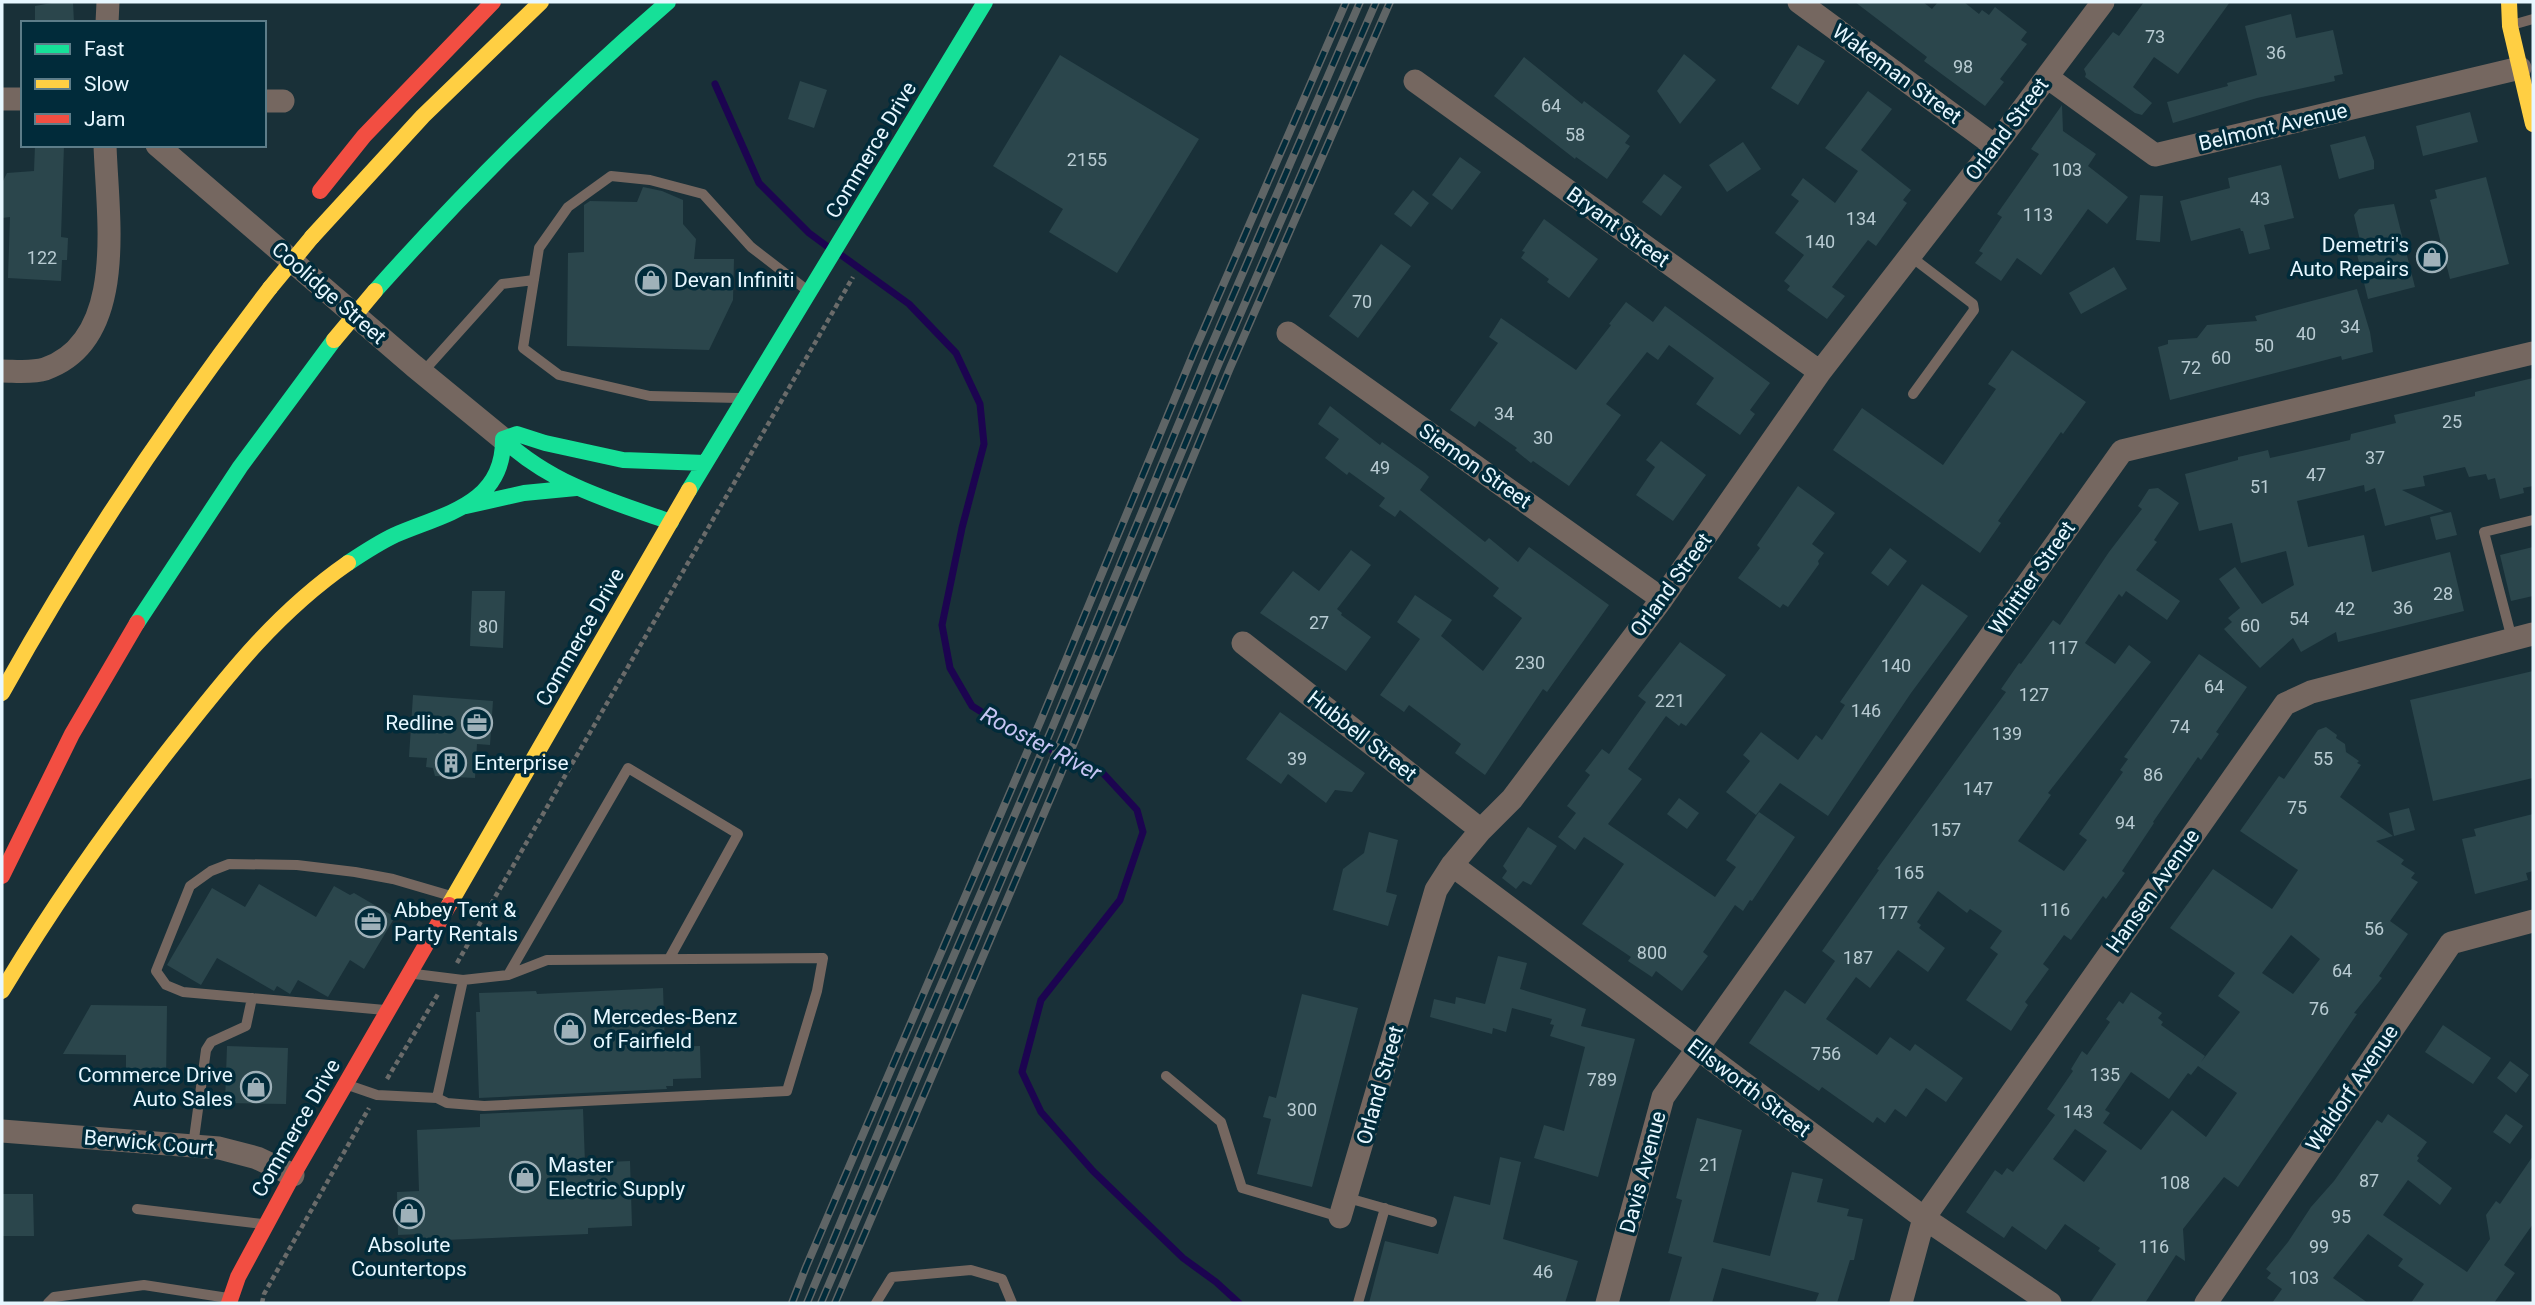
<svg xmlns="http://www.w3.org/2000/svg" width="2535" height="1305" font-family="Roboto,sans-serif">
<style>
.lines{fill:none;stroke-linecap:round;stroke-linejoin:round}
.stream{stroke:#1c0450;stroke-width:7}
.building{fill:#2b464c;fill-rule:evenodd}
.path{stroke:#6a6b6a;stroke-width:4.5;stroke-dasharray:5 3.5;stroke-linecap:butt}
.lane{stroke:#756760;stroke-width:10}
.street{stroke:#756760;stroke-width:23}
.fast{stroke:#16e098;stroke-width:16}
.slow{stroke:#ffcf43;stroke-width:16}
.jam{stroke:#f24e42;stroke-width:16}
.rail-casing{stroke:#5f6566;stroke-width:8}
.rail{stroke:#012b3a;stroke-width:5;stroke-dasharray:16;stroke-linecap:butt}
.slow-bridge{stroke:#ffcf43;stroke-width:16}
.labels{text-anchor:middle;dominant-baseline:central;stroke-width:7;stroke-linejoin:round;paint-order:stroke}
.number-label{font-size:18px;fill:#b8cbd2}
.street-label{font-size:21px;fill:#e7f7ff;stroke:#012b3a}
.poi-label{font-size:21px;fill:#e7f7ff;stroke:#012b3a;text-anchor:start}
.water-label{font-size:23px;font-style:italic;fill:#c6c5f3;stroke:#012b3a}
</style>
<rect width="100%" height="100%" fill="#193038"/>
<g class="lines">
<path class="stream" d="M715 84 759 183 809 233 828 247
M841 255 909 304 956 353 980 404 984 444 962 528 942 625 950 668 972 706 1020 736 1101 771 1137 810 1143 832 1120 900 1041 1000 1022 1072 1041 1112 1093 1171 1183 1258 1216 1282 1239 1303"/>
</g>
<path class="building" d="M57 2H73L74 23H35V6Z
M1855 2H1923L1932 9 1938 2H1964L1979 14 1982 10 1989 15 1995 7 2027 32 2021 40 2027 44 2000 79 2004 82 1985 106 1924 61 1927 57Z
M2144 2H2230L2178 74 2154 57 2133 87 2152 103 2142 115 2135 113 2085 77 2086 74 2084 69 2113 32 2119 36Z
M2291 14 2296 38 2333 30 2343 74 2334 76 2335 81 2257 98 2173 123 2167 102 2228 86 2227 83 2257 75 2245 26Z
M1798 45 1825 61 1798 105 1771 88Z
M1684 54 1716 80 1680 124 1657 91Z
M1060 55 1199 139 1117 273 1049 232 1063 209 993 166Z
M1524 57 1582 104 1584 101 1630 136 1625 143 1630 146 1607 179 1576 157 1575 159 1494 96Z
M800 81 827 90 814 128 788 119Z
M1868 91 1892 109 1861 150 1911 190 1903 200 1907 203 1876 246 1868 240 1832 287 1845 296 1827 319 1787 290 1790 286 1784 281 1804 255 1775 233 1799 201 1791 195 1803 178 1835 203 1858 171 1825 148Z
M2062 105 2063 131 2096 154 2088 166 2128 197 2107 224 2088 209 2041 275 2017 258 2001 281 1975 263 1983 253 1979 251 2002 217 1997 214 2039 154 2031 149Z
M2470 112 2478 142 2423 156 2416 126Z
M2365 136 2374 161V169L2339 179 2330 145Z
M1743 142 1761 169 1727 192 1709 165Z
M35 145H64L61 237 68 238 67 260H62L61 281 8 278 10 217 2 218V183L7 173 34 171Z
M1460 157 1481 172 1452 210 1432 195Z
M2281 165 2294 218 2264 225 2270 249 2249 254 2243 231H2241L2240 228 2191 241 2180 201 2230 188 2228 178Z
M1664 174 1682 187 1661 216 1642 202Z
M2486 177 2509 264 2450 279 2430 200 2437 198 2435 190Z
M643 187 662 191 683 200V224L696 239 694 259H734L733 300 709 350 567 346 568 253 584 252V205L590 201 637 202Z
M1413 190 1429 203 1411 227 1394 214Z
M2140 195 2163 196 2160 242 2136 240Z
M2394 204 2415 287 2368 299 2356 250 2362 249 2354 215 2359 209Z
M1544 219 1598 259 1569 298 1547 282 1549 279 1521 258 1525 252 1522 251Z
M1381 244 1411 266 1358 338 1329 316Z
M2114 267 2127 289 2081 314 2069 293Z
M2357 289 2370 332 2373 352 2342 360 2341 356 2170 400 2158 347 2168 344V340L2197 338 2207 325 2257 321 2255 316Z
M1626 302 1653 322 1665 306 1770 383 1750 410 1755 414 1740 435 1696 404 1714 378 1669 345 1658 360 1647 352 1606 404 1621 415 1569 486 1533 461 1531 463 1515 450 1517 448 1479 421 1475 427 1450 410 1498 343 1489 337 1501 318 1576 370 1611 325 1609 324Z
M2012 350 2086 402 2063 434 2061 432 1998 521 2001 523 1980 553 1833 450 1862 408 1943 465 1996 389 1988 384Z
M2533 378V486L2523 488 2524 493 2500 499 2495 478 2488 480 2486 474 2469 477 2465 467 2423 476 2425 486 2402 490 2444 511 2385 526 2375 488 2365 492 2364 485 2297 501 2308 547 2364 535 2372 572 2450 552 2464 611 2338 642 2336 632 2301 652 2293 638 2260 668 2224 629 2232 622 2228 618 2240 608 2219 579 2235 567 2262 604 2294 585 2286 551 2241 563 2232 523 2199 531 2185 474 2238 460V457L2268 450 2270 458 2350 440 2351 434 2396 423 2394 415 2475 396V392Z
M1330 406 1380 445 1382 442 1425 473 1429 477 1420 490 1485 542 1489 538 1518 562 1529 547 1609 605 1547 692 1543 689 1485 775 1455 753 1461 744 1409 705 1404 712 1380 695 1420 639 1397 622 1415 595 1452 620 1441 636 1483 671 1522 618 1493 596 1499 588 1400 510 1395 517 1379 506 1385 498 1349 472 1347 475 1325 458 1339 439 1318 424Z
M1661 441 1706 475 1673 521 1636 495 1655 467 1646 460Z
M1798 486 1835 513 1812 544 1824 553 1818 561 1819 564 1788 607 1783 604 1780 608 1738 578 1760 548 1757 545Z
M2158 488 2179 503 2154 540 2157 542 2136 570 2180 601 2167 620 2126 591 2122 597 2119 594 2085 643 2115 664 2129 645 2151 662 2048 793 2051 795 2018 841 2064 871 2087 840 2079 834 2123 772 2120 770 2128 759 2124 757 2199 654 2247 687 2216 732 2219 734 2201 760 2198 757 2153 822 2154 823 2122 871 2125 873 2106 899 2103 896 2071 940 2064 935 2043 964 2049 969 2025 1002 2028 1005 2011 1031 1966 1000 1998 954 1990 948 2002 931 1970 909 1967 913 1938 891 1917 922 1921 925 1919 928 1945 948 1928 972 1898 950 1870 988 1856 977 1826 1019 1877 1055 1890 1037 1910 1051 1915 1044 1963 1078 1946 1102 1926 1088 1906 1117 1895 1109 1885 1123 1877 1117 1873 1123 1822 1087 1819 1091 1749 1043 1785 990 1805 1004 1835 961 1822 951 1879 870 1877 869 2006 692 2001 689 2019 663 2021 664 2053 620 2060 625 2109 552 2142 509 2138 506 2149 489Z
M2451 512 2457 535 2436 540 2430 517Z
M2533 547V596L2511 601 2500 555Z
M1890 548 1907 561 1888 586 1871 573Z
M1351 550 1371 565 1337 609 1342 613 1341 615 1371 637 1346 671 1260 613 1293 571 1319 591Z
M1922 584 1968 616 1911 693 1828 816 1780 783 1756 815 1726 792 1750 761 1743 755 1761 732 1798 760 1816 735 1822 740 1845 705 1840 702Z
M472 591H505L503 648 470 646Z
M1680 642 1726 675 1686 726 1681 723 1679 726 1666 716 1628 769 1642 779 1608 824 1715 897 1736 867 1726 860 1759 812 1795 837 1752 901 1750 900 1743 911 1735 905 1703 952 1708 956 1682 991 1656 971 1652 977 1628 961 1631 957 1582 924 1624 864 1584 837 1575 850 1558 837 1576 813 1567 806 1590 775 1585 771 1602 749 1609 754 1646 702 1638 696Z
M2533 671V778L2433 801 2410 700Z
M413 695 493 701 490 745 477 744 475 778 435 776 433 768 426 767 427 758 409 757Z
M1280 712 1365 773 1352 792 1335 790 1326 803 1288 774 1281 784 1246 759Z
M2326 727 2337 735 2336 738 2345 744 2346 752 2359 761 2357 763 2361 765 2340 797 2393 836 2376 841 2404 860 2401 864 2415 873 2411 878 2418 882 2390 921 2408 934 2379 976 2382 978 2354 1013 2357 1014 2238 1187 2224 1177 2183 1229 2185 1261 2176 1255 2145 1303H2090L2116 1264 2098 1251 2100 1248 2065 1224 2046 1250 2012 1226 2004 1238 1966 1212 1995 1170 2002 1175 2007 1168 2013 1172 2055 1115 2047 1109 2073 1071 2071 1069 2082 1051 2087 1055 2110 1022 2106 1019 2119 1001 2123 1004 2131 992 2162 1013 2158 1018 2163 1022 2161 1025 2205 1056 2201 1062 2240 1012 2218 996 2235 973 2170 928 2213 869 2272 909 2298 870 2240 831 2279 776 2284 779 2318 730ZM2291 935 2320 959 2293 994 2262 973ZM2198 1066 2237 1093 2206 1137 2172 1110 2141 1150 2103 1123 2110 1113 2105 1110 2131 1072 2169 1099 2188 1073 2191 1075ZM2075 1129 2107 1151 2084 1182 2053 1159Z
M1679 798 1699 813 1687 829 1667 814Z
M2409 808 2415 830 2394 836 2389 813Z
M2533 814V871L2526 873 2528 880 2475 894 2462 839 2476 836 2474 829Z
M1528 827 1557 846 1531 885 1523 881 1516 889 1502 878 1507 871 1503 866Z
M1369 832 1398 840 1386 892 1397 895 1388 926 1333 910 1343 869 1364 853Z
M259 884 316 917 334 886 350 895 354 893 395 917 364 969 350 960 328 997 298 980 290 994 277 986 274 991 217 958 201 985 167 965 212 888 245 907Z
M1498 956 1527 963 1520 989 1586 1009 1581 1026 1635 1039 1598 1177 1534 1158 1544 1125 1564 1131 1585 1047 1550 1036 1554 1025 1550 1024 1552 1019 1512 1008 1506 1032 1493 1028 1492 1034 1430 1017 1434 999 1455 1004 1456 997 1485 1004Z
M663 988 665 1047 700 1046 701 1078 673 1079V1086H666L667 1089 479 1098 476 1012H480L479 993 536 991 537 994Z
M1302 994 1358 1008 1312 1187 1257 1174 1271 1119 1263 1117 1269 1096 1276 1098Z
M91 1005 167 1006 166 1084 126 1083V1055L63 1054Z
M2443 1025 2491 1058 2473 1084 2425 1052Z
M227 1046 288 1048 286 1104 225 1103Z
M2510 1061 2529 1075 2516 1093 2497 1078Z
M583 1109 585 1163 630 1161 632 1226 588 1228V1234L421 1241V1234L398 1235 397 1192 419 1191 417 1130 480 1127V1114Z
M2388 1114 2427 1142 2417 1156 2419 1158 2417 1161 2452 1188 2440 1205 2408 1180 2383 1215 2467 1272 2490 1239 2486 1215 2496 1201 2500 1204 2533 1156V1224L2504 1265 2515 1273 2494 1303H2411L2424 1284 2398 1266 2403 1259 2368 1234 2333 1278 2368 1303H2272L2282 1289 2267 1278 2271 1273 2266 1269 2288 1242 2311 1207 2334 1181 2377 1120 2382 1123Z
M2506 1114 2523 1126 2510 1144 2493 1132Z
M1697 1118 1742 1130 1713 1242 1770 1256 1792 1172 1823 1179 1817 1202 1849 1209 1847 1216 1863 1219 1854 1260H1850L1837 1303H1815L1819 1293 1722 1268 1712 1303H1669L1682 1257 1668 1253 1682 1200 1676 1198Z
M1500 1157 1521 1162 1503 1239 1578 1261 1565 1303H1369L1385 1241 1438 1254 1454 1196 1490 1205Z
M2 1194H33L34 1236H2Z"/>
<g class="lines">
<path class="path" d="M457 963 853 277
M387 1079 438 994
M262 1303 264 1294 369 1108"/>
<path class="lane" d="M2512 25 2533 19
M1910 256 1973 304 1974 310 1913 394
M422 373 502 284 534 280
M739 398 650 396 559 375 523 348 539 248 568 207 611 176 650 180 703 194 751 247 808 291
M2512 639 2484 532 2533 520
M508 975 628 768 738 834 669 959
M385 1010 183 992 166 985 156 971 190 886 211 871 229 864 297 865 355 872 393 879 451 896
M1166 1076 1221 1122 1242 1188 1340 1217
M348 1085 377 1095 437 1098 463 980 415 974
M437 1098 447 1103 484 1106 787 1091 817 991 823 958 547 960 508 975 463 980
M193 1146 206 1050 211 1042 246 1026 252 998
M1348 1198 1432 1222
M137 1209 262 1224
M48 1303 54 1297 144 1285 228 1298
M876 1303 892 1277 971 1270 1002 1279 1012 1303
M1358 1303 1385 1208"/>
<path class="street" d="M1799 2 1995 146
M107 23 108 2
M2047 77 2155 155 2520 68
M1415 81 1820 372
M2 99H23
M264 101H283
M157 145 414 366 503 439
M1288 333 1662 599
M2 371C15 371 33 373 45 369 129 340 107 214 105 145
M1243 643 1481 830
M1452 865 1924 1218 2050 1303
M2 1131 219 1148 257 1158 293 1175
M1340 1217 1436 890 1452 865 1481 830 1512 799 1662 599 1820 372 1995 146 2103 2
M1607 1303 1663 1097 2122 451 2533 353
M1901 1303 1924 1218 2285 704 2311 692 2533 634
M2206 1303 2451 943 2533 921"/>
<path class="fast" d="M375 291C467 188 564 92 668 2
M689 490 985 2
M466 506 524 493 576 488
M671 522C610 501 551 484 503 439L517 434 545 443 623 460 705 463
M348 563C363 553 378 543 395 535 443 514 504 505 503 439
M137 623 240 467 334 340"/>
<path class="slow" d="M2509 2 2510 26 2533 124
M312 237 423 116 541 2
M2 693C81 550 171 417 270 288
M449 905 689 490
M2 991C54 904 112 822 175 742 228 675 276 613 348 563"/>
<path class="jam" d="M320 191 364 136 493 2
M2 876 72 734 137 623
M229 1303 238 1277 293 1175 449 905"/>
<g class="rail-casing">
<path id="rail" d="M792 1303 806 1267 1041 720 1194 352 1346 2
M807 1303 903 1073 1053 726 1206 358 1360 2
M821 1303 1065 731 1219 363 1376 2
M835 1303 1077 736 1230 368 1390 2"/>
</g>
<use href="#rail" class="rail"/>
<path class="slow-bridge" d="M270 288 312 237
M334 340 375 291"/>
</g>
<defs>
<g id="shop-ring" transform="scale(1.575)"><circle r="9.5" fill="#012b3a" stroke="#9fb1b9" stroke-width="1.5"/><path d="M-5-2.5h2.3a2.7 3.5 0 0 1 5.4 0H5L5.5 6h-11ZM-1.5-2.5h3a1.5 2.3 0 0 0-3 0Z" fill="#9fb1b9"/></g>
<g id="office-ring" transform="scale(1.575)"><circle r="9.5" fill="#012b3a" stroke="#9fb1b9" stroke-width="1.5"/><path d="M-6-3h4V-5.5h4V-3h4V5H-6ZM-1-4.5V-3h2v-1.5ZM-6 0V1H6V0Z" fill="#9fb1b9"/></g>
<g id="building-ring" transform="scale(1.575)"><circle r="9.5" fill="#012b3a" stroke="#9fb1b9" stroke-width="1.5"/><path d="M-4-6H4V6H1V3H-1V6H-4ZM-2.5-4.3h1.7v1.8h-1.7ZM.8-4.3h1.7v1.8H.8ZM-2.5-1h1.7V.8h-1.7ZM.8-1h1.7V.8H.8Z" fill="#9fb1b9"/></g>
</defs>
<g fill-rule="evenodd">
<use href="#shop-ring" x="2432" y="257"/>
<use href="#shop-ring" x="651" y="280"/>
<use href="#office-ring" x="477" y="723"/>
<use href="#building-ring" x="451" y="763"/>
<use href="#office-ring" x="371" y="922"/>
<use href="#shop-ring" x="570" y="1029"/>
<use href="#shop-ring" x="256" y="1087"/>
<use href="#shop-ring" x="525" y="1177"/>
<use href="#shop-ring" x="409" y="1213"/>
</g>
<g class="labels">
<g class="number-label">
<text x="2155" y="36">73</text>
<text x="2276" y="52">36</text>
<text x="1963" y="66">98</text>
<text x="1551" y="105">64</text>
<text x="1575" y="134">58</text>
<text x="1087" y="159">2155</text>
<text x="2067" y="169">103</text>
<text x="2260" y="198">43</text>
<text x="2038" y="214">113</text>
<text x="1861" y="218">134</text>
<text x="1820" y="241">140</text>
<text x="42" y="257">122</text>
<text x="1362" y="301">70</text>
<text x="2350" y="326">34</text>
<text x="2306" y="333">40</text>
<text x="2264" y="345">50</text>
<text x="2221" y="357">60</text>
<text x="2191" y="367">72</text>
<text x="1504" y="413">34</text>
<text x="2452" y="421">25</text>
<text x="1543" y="437">30</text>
<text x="2375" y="457">37</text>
<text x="1380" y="467">49</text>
<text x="2316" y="474">47</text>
<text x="2260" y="486">51</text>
<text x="2443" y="593">28</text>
<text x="2403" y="607">36</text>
<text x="2345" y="608">42</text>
<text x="2299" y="618">54</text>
<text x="1319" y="622">27</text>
<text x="2250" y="625">60</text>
<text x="488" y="626">80</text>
<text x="2063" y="647">117</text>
<text x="1530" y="662">230</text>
<text x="1896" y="665">140</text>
<text x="2214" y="686">64</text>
<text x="2034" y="694">127</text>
<text x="1670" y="700">221</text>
<text x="1866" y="710">146</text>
<text x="2180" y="726">74</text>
<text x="2007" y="733">139</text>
<text x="1297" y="758">39</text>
<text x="2323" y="758">55</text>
<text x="2153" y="774">86</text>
<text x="1978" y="788">147</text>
<text x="2297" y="807">75</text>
<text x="2125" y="822">94</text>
<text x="1946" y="829">157</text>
<text x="1909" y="872">165</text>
<text x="2055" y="909">116</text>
<text x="1893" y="912">177</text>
<text x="2374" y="928">56</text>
<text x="1652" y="952">800</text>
<text x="1858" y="957">187</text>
<text x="2342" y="970">64</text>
<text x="2319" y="1008">76</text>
<text x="1826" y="1053">756</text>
<text x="2105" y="1074">135</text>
<text x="1602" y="1079">789</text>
<text x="1302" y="1109">300</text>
<text x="2078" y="1111">143</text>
<text x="1709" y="1164">21</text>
<text x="2369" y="1180">87</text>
<text x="2175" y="1182">108</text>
<text x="2341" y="1216">95</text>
<text x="2154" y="1246">116</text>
<text x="2319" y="1246">99</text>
<text x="1543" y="1271">46</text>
<text x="2304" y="1277">103</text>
</g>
<g class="street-label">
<text transform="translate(1897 74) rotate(36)">Wakeman Street</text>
<text transform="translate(2273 127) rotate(-13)">Belmont Avenue</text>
<text transform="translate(2007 129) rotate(-53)">Orland Street</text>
<text transform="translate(871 150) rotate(-59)">Commerce Drive</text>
<text transform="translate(1618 227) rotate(36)">Bryant Street</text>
<text transform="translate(329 293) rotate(41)">Coolidge Street</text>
<text transform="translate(1475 466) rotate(35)">Siemon Street</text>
<text transform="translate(2032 578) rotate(-55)">Whittier Street</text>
<text transform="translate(1671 585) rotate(-54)">Orland Street</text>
<text transform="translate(580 637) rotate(-60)">Commerce Drive</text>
<text transform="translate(1362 736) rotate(38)">Hubbell Street</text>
<text transform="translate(2153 891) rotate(-55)">Hansen Avenue</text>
<text transform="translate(1380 1085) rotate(-74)">Orland Street</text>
<text transform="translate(1749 1088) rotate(37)">Ellsworth Street</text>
<text transform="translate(2352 1088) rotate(-56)">Waldorf Avenue</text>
<text transform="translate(296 1128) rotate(-60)">Commerce Drive</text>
<text transform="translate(149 1143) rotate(5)">Berwick Court</text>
<text transform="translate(1643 1172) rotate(-75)">Davis Avenue</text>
</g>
<g class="poi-label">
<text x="2409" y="245" text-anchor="end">Demetri's<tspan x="2409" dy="24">Auto Repairs</tspan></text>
<text x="674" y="280">Devan Infiniti</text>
<text x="454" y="723" text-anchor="end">Redline</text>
<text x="474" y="763">Enterprise</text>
<text x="394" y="910">Abbey Tent &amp;<tspan x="394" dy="24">Party Rentals</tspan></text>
<text x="593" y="1017">Mercedes-Benz<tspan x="593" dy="24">of Fairfield</tspan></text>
<text x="233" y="1075" text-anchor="end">Commerce Drive<tspan x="233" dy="24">Auto Sales</tspan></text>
<text x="548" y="1165">Master<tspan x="548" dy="24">Electric Supply</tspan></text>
<text x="409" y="1245" text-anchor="middle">Absolute<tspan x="409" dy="24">Countertops</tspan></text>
</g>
<g class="water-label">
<text transform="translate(1041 744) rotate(28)">Rooster River</text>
</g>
</g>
<rect width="2535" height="1305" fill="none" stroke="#e7f7ff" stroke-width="7"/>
<rect x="21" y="21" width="245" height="126" fill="#012b3a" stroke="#5d7d89" stroke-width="2"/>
<rect x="35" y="44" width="35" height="10" fill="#16e098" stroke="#5d7d89" stroke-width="2"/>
<text x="84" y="56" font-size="21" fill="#e7f7ff">Fast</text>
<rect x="35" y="79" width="35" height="10" fill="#ffcf43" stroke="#5d7d89" stroke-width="2"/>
<text x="84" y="91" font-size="21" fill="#e7f7ff">Slow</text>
<rect x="35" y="114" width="35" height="10" fill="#f24e42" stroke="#5d7d89" stroke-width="2"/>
<text x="84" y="126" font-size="21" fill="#e7f7ff">Jam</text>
</svg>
